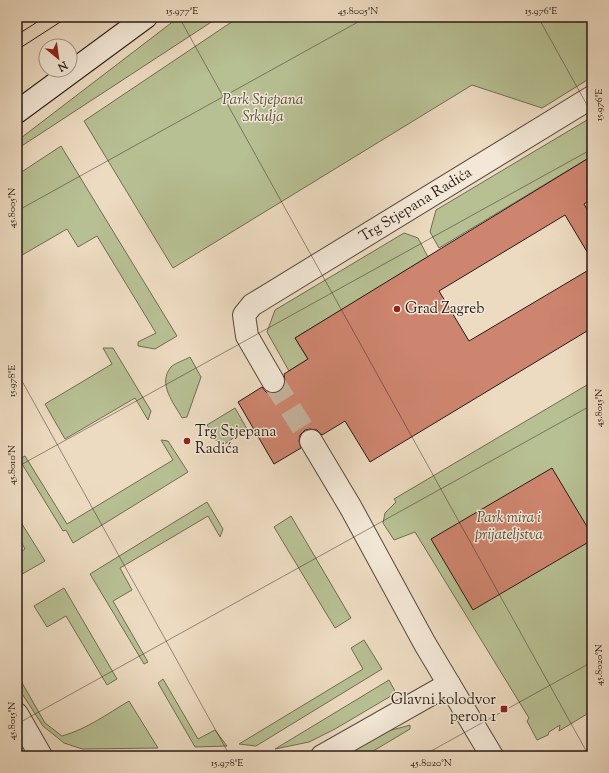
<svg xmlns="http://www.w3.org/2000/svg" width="609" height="773" font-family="'Sorts Mill Goudy',serif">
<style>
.green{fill:#b7c093;stroke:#706d54}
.building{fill:#ce856f;stroke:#281a14}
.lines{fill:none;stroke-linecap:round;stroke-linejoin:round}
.street-tunnel{stroke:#c6b49e;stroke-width:22;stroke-dasharray:22 11;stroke-linecap:butt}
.street-casing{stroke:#594a3f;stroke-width:24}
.secondary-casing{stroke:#281a14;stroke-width:24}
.street{stroke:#f3e8d7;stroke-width:22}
.secondary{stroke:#f3e8d7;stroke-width:22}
.tram{stroke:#281a14;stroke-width:1}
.ticks{fill:none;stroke:#281a14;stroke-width:1;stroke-opacity:0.45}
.poi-dot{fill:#8f2418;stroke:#f3e8d7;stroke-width:1.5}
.labels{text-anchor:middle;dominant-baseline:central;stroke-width:3;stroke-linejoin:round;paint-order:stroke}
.park-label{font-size:15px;font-style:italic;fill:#534c3a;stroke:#f3e8d7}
.street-label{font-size:15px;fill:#281a14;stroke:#f3e8d7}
.poi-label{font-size:15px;fill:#281a14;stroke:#f3e8d7;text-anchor:start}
.neatline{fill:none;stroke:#281a14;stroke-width:1.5}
.ticks-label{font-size:10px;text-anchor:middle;fill:#281a14}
</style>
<rect width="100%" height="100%" fill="#eddbc1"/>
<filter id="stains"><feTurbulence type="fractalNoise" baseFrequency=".005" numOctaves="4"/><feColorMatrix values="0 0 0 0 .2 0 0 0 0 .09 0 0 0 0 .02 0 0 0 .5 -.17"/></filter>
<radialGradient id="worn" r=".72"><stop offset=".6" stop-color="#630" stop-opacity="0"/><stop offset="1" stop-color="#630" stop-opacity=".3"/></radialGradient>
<path class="green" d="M179 17H219L17 149V141Z
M239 17H592V77L542 108 472 85 173 268 84 121Z
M592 117V156L439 248 430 232 436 210Z
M61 146 177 336 155 349 138 346V342L156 333 97 236 78 247 67 229 17 258V175Z
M404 233 418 238 428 257 295 338 308 359 289 371 267 332 275 310Z
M103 348H113L151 411 148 420 135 398 65 439 45 404 112 364Z
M190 357 201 377 187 417 182 418C174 403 157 384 171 367 175 363 185 360 190 357Z
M592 382V711L559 731 560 725 549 732 548 735 537 740 527 721 529 718 415 532 394 540 383 523 385 513 396 502 394 499Z
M235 408 247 429 220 447 207 425Z
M161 440 168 441 188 472 73 543 66 530 63 531 19 459 25 456 67 524 173 460Z
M207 502 223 529 220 537 208 516 120 568 132 590 113 601 148 662 144 664 90 574Z
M17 516 45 561 17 577V554L25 549 17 534Z
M291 516 351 618 335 628 274 527Z
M64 588 117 679 107 685 66 616 47 627 34 606Z
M364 640 382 669 256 746 239 744 363 669 351 648Z
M17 674 45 723 62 736C87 729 107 714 129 701L158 748 82 749 64 743 43 726 17 686Z
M163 679 198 739 215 730 227 746 195 747 158 683Z
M389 680 396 693 335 729 309 742 275 749Z
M410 725V729L365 756H339L378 734Z"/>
<path class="building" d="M592 156V199L584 204 592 218V260L565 215 439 291 469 341 592 268V328L370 462 345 421 322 435 317 430 310 429 305 430 300 435 299 441 301 448 274 464 238 402 262 387 266 392 273 393 279 392 284 388 285 381 284 374 308 359 295 338Z
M552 468 592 535V540L473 610 431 539Z"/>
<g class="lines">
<path class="street-tunnel" d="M273 381 311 441"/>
<g class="street-casing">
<g id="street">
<path id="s1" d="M273 381 247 336 244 315 252 305 592 97"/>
<path d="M311 441 351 508 425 644 492 756"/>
<path d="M17 714 41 756"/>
<path d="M322 756 449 684"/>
</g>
</g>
<g class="secondary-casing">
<path id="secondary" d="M17 112 146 17"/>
</g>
<use href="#street" class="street"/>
<use href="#secondary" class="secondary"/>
<path class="tram" d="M17 35 45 17
M17 50 68 17"/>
</g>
<path class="ticks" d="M179 17 589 756M538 17 592 114M17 211 367 17M17 372 230 756M17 467 592 149M17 724 592 405M422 756 592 662"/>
<g class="poi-dot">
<circle cx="397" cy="309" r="4"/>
<circle cx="187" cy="441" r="4"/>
<rect x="500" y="705" width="8" height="8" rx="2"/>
</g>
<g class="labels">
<g class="park-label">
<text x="263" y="100">Park Stjepana<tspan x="263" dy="17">Srkulja</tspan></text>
<text x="509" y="518">Park mira i<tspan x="509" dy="17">prijateljstva</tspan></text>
</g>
<g class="street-label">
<text stroke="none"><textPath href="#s1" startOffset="278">Trg Stjepana Radića</textPath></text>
</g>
<g class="poi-label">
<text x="405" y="309">Grad Zagreb</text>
<text x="195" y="432">Trg Stjepana<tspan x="195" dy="17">Radića</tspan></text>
<text x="496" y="700" text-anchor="end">Glavni kolodvor<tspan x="496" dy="17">peron 1</tspan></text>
</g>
</g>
<rect width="609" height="773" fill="none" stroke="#eddbc1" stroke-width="44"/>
<g transform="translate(58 58) rotate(151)"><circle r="19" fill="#f3e8d7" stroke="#a29689"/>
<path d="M0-3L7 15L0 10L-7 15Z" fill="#8f2418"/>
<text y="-6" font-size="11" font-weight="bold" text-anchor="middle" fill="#281a14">N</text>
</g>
<rect x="22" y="22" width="565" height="729" class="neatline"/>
<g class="ticks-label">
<text x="182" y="14">15.977°E</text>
<text x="358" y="14">45.8005°N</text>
<text x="541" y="14">15.976°E</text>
<text transform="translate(598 105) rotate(-90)" y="4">15.976°E</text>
<text transform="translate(11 208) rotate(-90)" y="4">45.8005°N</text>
<text transform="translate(11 381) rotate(-90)" y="4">15.978°E</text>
<text transform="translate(598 408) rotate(-90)" y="4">45.8015°N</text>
<text transform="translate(11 465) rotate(-90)" y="4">45.8010°N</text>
<text transform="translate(598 665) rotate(-90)" y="4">45.8020°N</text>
<text transform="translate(11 721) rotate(-90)" y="4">45.8015°N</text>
<text x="227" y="766">15.978°E</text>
<text x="431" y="766">45.8020°N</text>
</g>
<rect width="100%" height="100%" filter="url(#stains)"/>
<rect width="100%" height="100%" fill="url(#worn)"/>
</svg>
